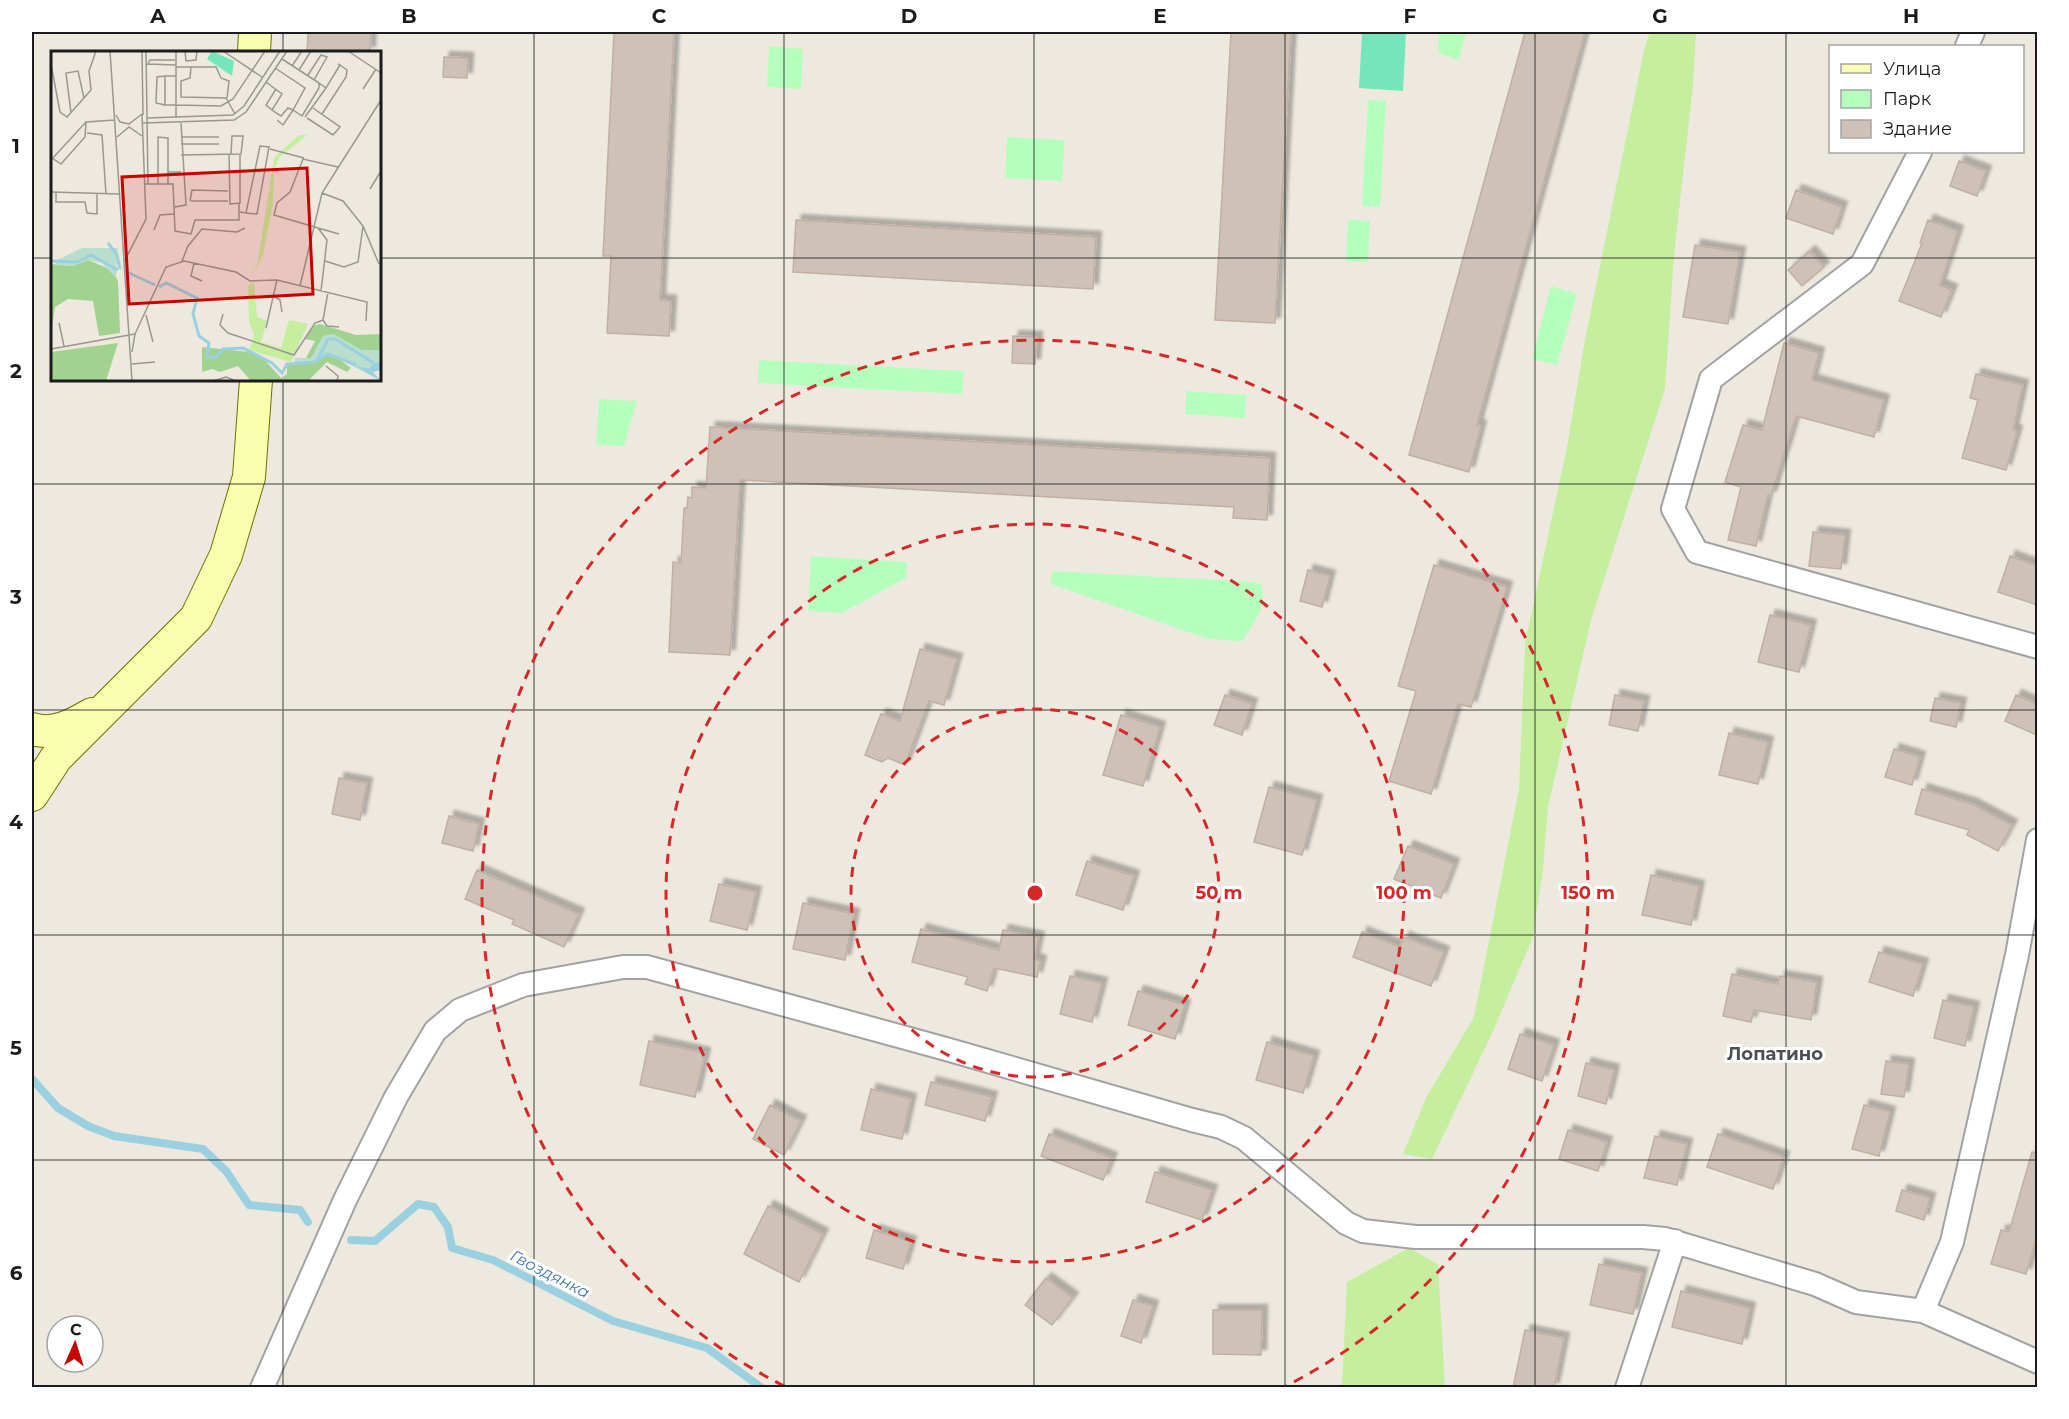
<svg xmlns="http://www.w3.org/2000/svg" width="2069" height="1419" font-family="Montserrat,sans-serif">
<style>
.grass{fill:#c5ee9f}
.park{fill:#b6febd}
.pitch{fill:#75e6bc}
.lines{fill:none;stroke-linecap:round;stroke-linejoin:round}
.stream{stroke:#9bd0e1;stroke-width:8}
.building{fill:#cec2b8;stroke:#c1afa1;stroke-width:1.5;filter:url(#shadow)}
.street-casing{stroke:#a2a2a2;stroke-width:26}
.secondary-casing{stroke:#667400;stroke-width:34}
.street{stroke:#fff;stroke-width:22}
.secondary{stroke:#f9ffac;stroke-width:32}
.grid{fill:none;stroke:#1b1b1b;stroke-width:1.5;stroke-opacity:0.55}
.ring{fill:none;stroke:#d62828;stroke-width:3;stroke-dasharray:10 8}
.labels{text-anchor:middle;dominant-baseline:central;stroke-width:6;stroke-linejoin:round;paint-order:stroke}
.water-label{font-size:16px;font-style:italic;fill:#4077b2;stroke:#fff}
.quarter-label{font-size:18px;font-weight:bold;fill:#4e4e4e;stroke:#fff}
.inset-river{fill:none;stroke:#9bd0e1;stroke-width:3}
.inset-road{fill:none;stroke:#9a9791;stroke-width:1.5}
.view{fill:#c60300;fill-opacity:0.15;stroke:#c60300;stroke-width:3}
.inset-edge{fill:none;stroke:#1b1b1b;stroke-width:3}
.centre{fill:#d62828;stroke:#fff;stroke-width:3}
.ring-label{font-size:18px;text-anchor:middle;font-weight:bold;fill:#d62828;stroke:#fff;stroke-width:6;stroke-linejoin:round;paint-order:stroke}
.neatline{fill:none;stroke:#1b1b1b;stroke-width:2}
.grid-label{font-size:20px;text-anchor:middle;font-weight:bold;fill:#1b1b1b}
</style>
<defs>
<filter id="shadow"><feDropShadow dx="5.5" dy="-5.5" stdDeviation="1.5" flood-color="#0004"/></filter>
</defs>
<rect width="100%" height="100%" fill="#eee9df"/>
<path class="grass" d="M1650 32H1696L1693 85 1674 255 1665 389 1591 620 1548 807 1543 868 1533 937 1494 1029 1432 1159 1403 1154 1426 1098 1474 1017 1519 789 1525 644 1567 447 1585 340 1644 50Z
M1409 1248 1438 1264 1445 1387H1342L1347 1282Z"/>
<path class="park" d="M1439 32H1466L1459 60 1438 53Z
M769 46 803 49 801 89 767 87Z
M1368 100 1386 101 1380 207 1362 206Z
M1007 137 1065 140 1062 181 1005 178Z
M1348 220 1370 221 1368 262 1346 261Z
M1551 286 1577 294 1557 365 1532 359Z
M759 360 964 371 962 394 758 383Z
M1186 391 1246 395 1245 418 1185 414Z
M599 399 637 401 624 446 596 445Z
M811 556 907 562 906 578 842 613 808 611Z
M1052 571 1254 582 1261 584C1268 607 1254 623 1242 641L1208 639 1051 584Z"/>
<path class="pitch" d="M1362 32H1406L1403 91 1359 88Z"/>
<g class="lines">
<path class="stream" d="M32 1079 58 1108 88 1126 114 1136 203 1149 226 1171 249 1205 300 1210 308 1222
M351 1240 375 1241 418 1204 434 1207 448 1227 452 1248 493 1260 613 1321 707 1348 762 1388"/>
</g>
<path class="building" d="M308 32H371L370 52H307Z
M614 32H674L660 300 671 301 669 336 607 333 611 256H603Z
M1231 32H1291L1275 323 1215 320Z
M1525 32H1585L1477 425 1481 426 1469 472 1409 455Z
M444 57 468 58 467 78 443 77Z
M1959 161 1986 171 1977 196 1950 186Z
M1796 190 1842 207 1833 234 1786 218Z
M796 220 1096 237 1093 289 793 272Z
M1928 220 1958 231 1940 285 1952 290 1941 317 1899 301 1922 243H1920Z
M1695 245 1740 252 1728 324 1683 317Z
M1810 251 1824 267 1802 286 1788 270Z
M1013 336 1037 337 1035 364 1012 363Z
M1784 343 1819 353 1812 380 1884 400 1874 437 1796 416 1771 496 1768 495 1756 546 1728 540 1741 487 1725 482 1743 425 1762 430Z
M1976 374 2023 385 2013 430 2017 431 2006 470 1962 458 1978 400 1970 398Z
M710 427 1270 458 1267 520 1233 518 1234 507 740 480 730 655 669 652 673 562 681 563 684 508H687L688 497 692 498V487L706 488Z
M1813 532 1845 535 1841 569 1809 566Z
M2010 556 2037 566V605L1998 592Z
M1434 565 1507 587 1471 707 1458 704 1431 794 1389 781 1416 691 1398 686Z
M1308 570 1330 576 1322 607 1300 601Z
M1770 615 1811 625 1799 672 1758 662Z
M920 649 957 659 944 705 929 701 905 765 888 758 882 762 865 755 881 714 900 721Z
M1225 695 1252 704 1242 735 1214 725Z
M1615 695 1644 701 1638 731 1609 725Z
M2016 695 2037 704V735L2005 721Z
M1935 698 1961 703 1956 727 1930 721Z
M1121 715 1160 727 1143 786 1103 775Z
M1729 733 1768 742 1758 784 1719 775Z
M1894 749 1920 757 1912 785 1885 777Z
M339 778 367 783 360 820 332 814Z
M1269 787 1317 800 1302 855 1254 842Z
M1922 789 1972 804 2012 825 1998 851 1967 835 1969 830 1915 814Z
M449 816 479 824 473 851 442 843Z
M1408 846 1454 864 1441 898 1394 879Z
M1087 861 1134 876 1123 910 1076 895Z
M477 870 579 914 564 947 512 924 514 920 465 899Z
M1651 875 1699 886 1691 925 1642 915Z
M719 884 756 892 747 930 710 921Z
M803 903 854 914 845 960 793 949Z
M921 929 999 950 1003 930 1039 937 1034 959 1041 961 1037 977 994 968 987 991 965 984 968 977 912 962Z
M1362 932 1400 947 1404 937 1444 952 1431 986 1353 957Z
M1879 952 1923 964 1913 996 1869 982Z
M1732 974 1778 984 1780 976 1817 982 1811 1020 1754 1010 1751 1022 1723 1016Z
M1070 976 1102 983 1092 1022 1060 1014Z
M1138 991 1185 1005 1175 1039 1128 1025Z
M1943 1000 1974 1007 1965 1046 1934 1038Z
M1520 1034 1554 1045 1542 1081 1508 1069Z
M649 1041 705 1053 695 1097 640 1085Z
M1267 1042 1314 1056 1303 1093 1256 1080Z
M1886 1061 1909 1064 1904 1097 1881 1094Z
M1586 1063 1614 1070 1606 1104 1578 1096Z
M931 1082 992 1097 985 1121 925 1105Z
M871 1089 911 1099 902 1139 861 1130Z
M770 1105 801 1121 784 1155 753 1139Z
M1864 1105 1890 1112 1879 1156 1852 1149Z
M1568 1130 1607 1142 1598 1171 1559 1159Z
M1049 1134 1112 1158 1103 1180 1041 1156Z
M1718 1134 1784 1157 1773 1189 1707 1167Z
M1655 1136 1687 1144 1677 1185 1644 1178Z
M2032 1152 2037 1153V1236L2026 1274 1991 1264 2001 1230 2009 1232Z
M1155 1172 1212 1190 1202 1220 1146 1202Z
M1902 1190 1930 1198 1924 1220 1896 1211Z
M768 1206 823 1234 799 1282 744 1254Z
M874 1230 911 1242 903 1269 866 1258Z
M1599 1264 1642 1273 1633 1314 1590 1305Z
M1046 1278 1073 1298 1052 1325 1025 1305Z
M1681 1291 1750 1308 1742 1344 1672 1327Z
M1133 1300 1153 1306 1141 1343 1121 1336Z
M1213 1310H1262L1261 1355 1213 1354Z
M1525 1330 1564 1338 1554 1388H1513Z"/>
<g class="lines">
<g class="street-casing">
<path id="street" d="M1967 46 1973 32
M1920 152 1862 264 1711 379 1673 509 1697 552 2038 647
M1923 1311 1952 1242 2017 955 2038 840
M262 1388 345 1200 396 1097 435 1031 460 1010 523 985 623 967H647L946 1049 1192 1120 1221 1127 1244 1138 1346 1223 1363 1231 1415 1237H1643L1665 1239 1815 1284 1856 1302 1923 1311 2038 1362
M1627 1388 1675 1241"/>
</g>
<g class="secondary-casing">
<path id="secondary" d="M254 52 255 32
M32 729C54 736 73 725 92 714
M32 795 56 758 196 618 226 555 249 477 256 380"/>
</g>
<use href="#street" class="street"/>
<use href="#secondary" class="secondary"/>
</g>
<path class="grid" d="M283 32V52M534 32V1388M784 32V1388M1034 32V1388M1285 32V1388M1535 32V1388M1786 32V1388M32 258H52M380 258H2038M283 380V1388M32 484H2038M32 710H2038M32 935H2038M32 1160H2038"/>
<g class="ring">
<circle cx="1035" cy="893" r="184"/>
<circle cx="1035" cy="893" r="369"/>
<path d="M784 1386A553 553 0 1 1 1286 1386"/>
</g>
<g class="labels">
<g class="water-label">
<text transform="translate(550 1274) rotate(27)">Гвоздянка</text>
</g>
<g class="quarter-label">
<text x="1775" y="1054">Лопатино</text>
</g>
</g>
<g transform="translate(51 51)">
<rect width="330" height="330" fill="#eee9df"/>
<path d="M248 84H256L228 107 223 119 222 153 212 203 202 223 207 210 223 107ZM203 231 206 266 216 270 210 291 230 297 238 269 257 273 240 311 198 299 203 284 198 271 197 235Z" fill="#c5ee9f"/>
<path d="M37 209 61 219 67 230 69 282 48 285 42 250 17 248 4 256 0 283V213L21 215ZM269 273 305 284 330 283V299H310L282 283 259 308 255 307 264 290 254 288 262 275ZM67 292 55 330H0V301ZM151 296 198 301 212 307 230 327 236 323V314L263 311 274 305H284L300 317 296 321 276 311 257 330H200L187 315 169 321 161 318 151 321Z" fill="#a2d290"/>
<path d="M31 197H67L65 227 51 212 37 209 21 215 5 214 4 210ZM282 283 310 299H330V312H323L318 317 304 315 309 319 284 305H274L263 311 243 314 244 307H260L272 285Z" fill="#badece"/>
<path d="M161 0 183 10 181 25 156 8Z" fill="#75e6bc"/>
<path d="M323 312H330V319L322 321 330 330 303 315 318 317Z" fill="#9bd0e1"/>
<path class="inset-river" d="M57 192 66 204 69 218M0 210 26 211 40 204 67 219M76 221 104 234M108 236 115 232 146 247 142 263 148 285 158 292 156 306H165L172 298 192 297 221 312 231 322 236 313 263 311 277 303 305 314M267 308 277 288H284L323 312"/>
<path class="inset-road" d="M59 0 81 330M91 0 92 64M95 0 97 133M125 0V54L170 55 182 48 214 0M134 0 135 10 145 9 146 0M172 0 211 26M297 0 330 22M124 9H99L97 13 125 14M0 13 9 61 16 66 40 39 38 20 45 0M241 15 251 0M125 16H165L170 27 178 30 176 47M140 16 139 27 130 30V46L175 47 184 63M248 19 260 0M257 24 270 4 276 6 263 29M114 25 106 26 105 52 114 54M125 25H114V54H125V67M215 31 231 43 221 59 230 65 237 57 242 59 254 37 224 17M268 32 275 37 289 14 287 13M312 38 325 18M221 59 215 54 225 38M20 62 15 22 27 20 33 47M271 63 295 26 296 19 289 14M65 64 69 71 78 73 91 63M254 66 275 37M96 67 182 64 193 55 229 0M256 67 282 84 289 76 262 57M226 69 232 74 242 59 251 65 268 37V32L231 8M92 72 183 69 195 61 236 0M36 82 51 84 55 143M66 86 78 76 91 85M130 86H168M130 93H168M219 98 253 107M178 103 179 153 189 152V103M130 104 190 103 192 85H181L180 103M1 107 10 113 34 86 35 71M0 109 35 71 64 69M94 133H122L123 156 135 154 130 72M107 133V86L117 87V121M117 133V121H130M319 138 330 120M0 141 68 143M5 141V151H34L36 162 46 163V142M271 142 292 150 312 175 307 211 293 216 274 210M139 150 141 139 177 140M140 150H177M123 156 124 180 140 183 144 169H188V153M189 161 195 162 209 95 218 96 206 163 195 162M312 175 328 213M267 177 288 183M103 179 109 164 123 163M131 210 137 195 151 178 186 181 194 177M73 211 95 168 91 63M143 212 140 225 151 230M249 235 271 142 330 49M270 240 276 189 267 177 223 164 226 152 239 141 252 108 287 116M222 245 229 249 231 261M172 263 169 274 177 282 243 304 264 272 272 269 276 275 288 276M95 264 102 291M272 269 277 241M8 272 13 295M215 277 226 229M84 283 115 216 133 210 185 221 199 230 226 229 316 251 315 270M0 298 84 283 81 301M81 313 104 311M275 315 287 325 286 330M162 330 175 326 185 330"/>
<path class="view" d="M256 117 262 243 78 253 71 126Z"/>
<rect width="330" height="330" class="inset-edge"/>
</g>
<circle cx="1035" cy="893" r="9" class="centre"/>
<g class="ring-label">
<text x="1219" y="899">50 m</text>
<text x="1404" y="899">100 m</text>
<text x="1588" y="899">150 m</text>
</g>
<rect width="2069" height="1419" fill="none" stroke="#ffffff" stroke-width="66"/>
<rect x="1829" y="45" width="195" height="108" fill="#ffffff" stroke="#a4a4a4" stroke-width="1.5"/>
<rect x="1841" y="64" width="30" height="9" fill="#f9ffac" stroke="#a4a4a4" stroke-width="1.5"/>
<text x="1883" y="75" font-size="18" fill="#1b1b1b">Улица</text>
<rect x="1841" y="90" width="30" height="18" fill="#b6febd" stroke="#a4a4a4" stroke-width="1.5"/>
<text x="1883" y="105" font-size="18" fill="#1b1b1b">Парк</text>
<rect x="1841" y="120" width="30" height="18" fill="#cec2b8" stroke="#a4a4a4" stroke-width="1.5"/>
<text x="1883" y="135" font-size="18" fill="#1b1b1b">Здание</text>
<g transform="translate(75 1344) rotate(3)"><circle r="28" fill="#ffffff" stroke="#a4a4a4" stroke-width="1.5"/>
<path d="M0-4.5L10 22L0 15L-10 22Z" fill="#c60300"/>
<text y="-9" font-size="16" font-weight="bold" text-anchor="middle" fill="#1b1b1b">С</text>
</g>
<rect x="33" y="33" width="2003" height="1353" class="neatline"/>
<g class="grid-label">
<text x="158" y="23">A</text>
<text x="409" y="23">B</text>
<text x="659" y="23">C</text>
<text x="909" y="23">D</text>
<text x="1160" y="23">E</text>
<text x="1410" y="23">F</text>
<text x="1660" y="23">G</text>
<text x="1911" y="23">H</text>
<text x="16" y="153">1</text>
<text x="16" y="378">2</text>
<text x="16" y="604">3</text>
<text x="16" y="829">4</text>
<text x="16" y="1055">5</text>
<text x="16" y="1280">6</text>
</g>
</svg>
